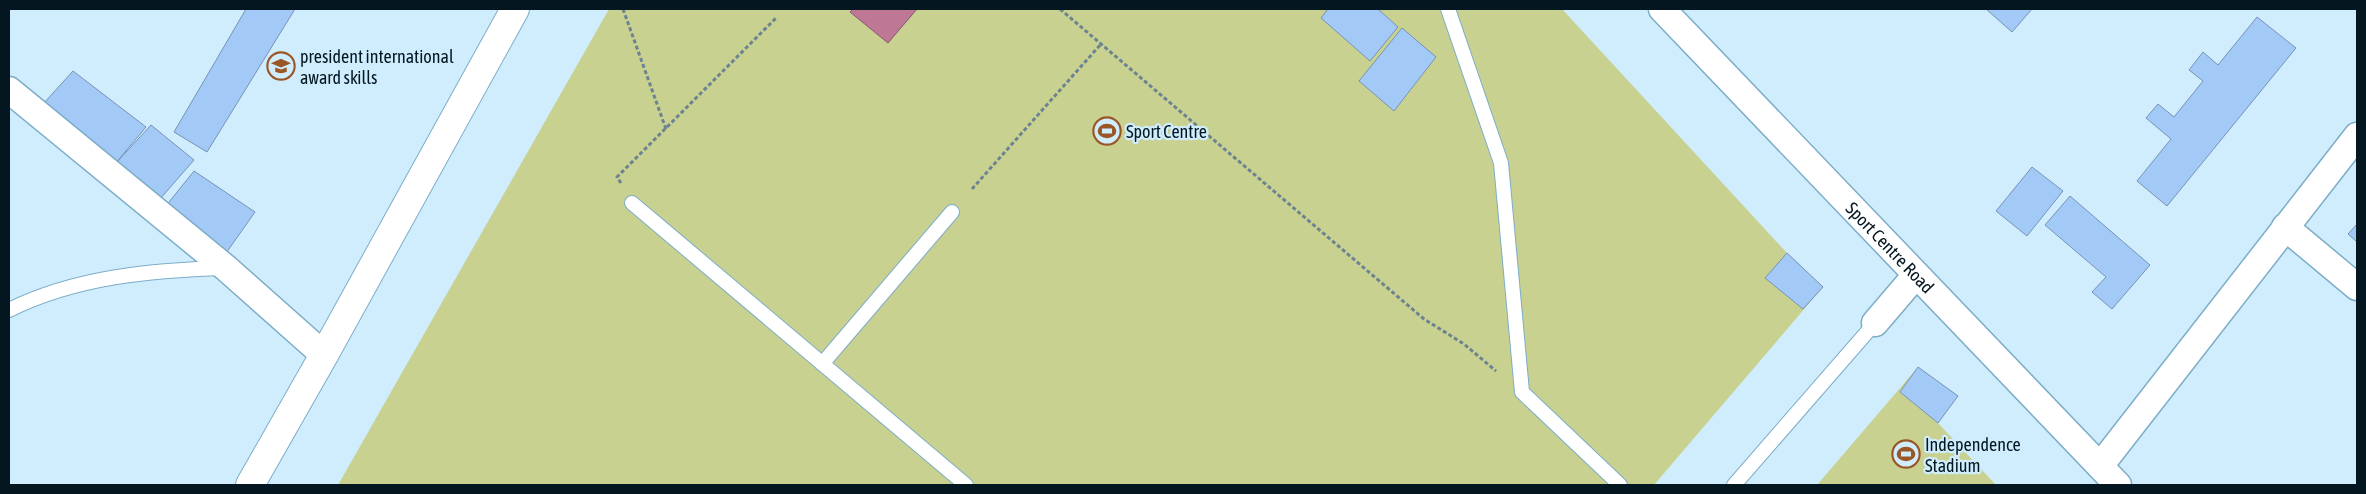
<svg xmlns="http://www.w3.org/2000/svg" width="2366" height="494" font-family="'Asap Condensed',sans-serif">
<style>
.green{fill:#c9d190}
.water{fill:#be7795;stroke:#865a72}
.building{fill:#a3c9f6;stroke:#7593b7}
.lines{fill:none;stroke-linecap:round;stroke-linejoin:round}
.service-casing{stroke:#7dadc8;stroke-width:16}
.minor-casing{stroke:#7dadc8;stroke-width:29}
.tertiary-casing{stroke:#7dadc8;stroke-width:30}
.path{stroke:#6c8491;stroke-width:3;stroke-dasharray:4 2.5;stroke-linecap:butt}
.service{stroke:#fff;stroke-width:14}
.minor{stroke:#fff;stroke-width:26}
.tertiary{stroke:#fff;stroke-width:28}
.labels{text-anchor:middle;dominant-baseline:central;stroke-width:4.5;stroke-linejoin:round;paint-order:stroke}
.poi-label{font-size:18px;fill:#041620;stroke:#d0edfe;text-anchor:start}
.street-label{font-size:18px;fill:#041620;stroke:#d0edfe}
</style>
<rect width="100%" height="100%" fill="#d0edfe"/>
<path class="green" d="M609 9H1562L1787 253 1823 287 1654 485H338Z
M1918 367 1958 396 1938 423 1996 485H1817Z"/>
<path class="water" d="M853 9H917L888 43 850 12Z"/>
<path class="building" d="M246 9H295L207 152 174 132Z
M1328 9H1378L1398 27 1370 61 1321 18Z
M1986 9H2032L2012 32Z
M2257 17 2296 48 2167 206 2137 181 2171 139 2146 118 2158 104 2174 117 2203 81 2189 70 2203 52 2218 65Z
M1402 28 1436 57 1394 111 1359 81Z
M73 71 146 127 115 164 44 103Z
M151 125 194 160 160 199 115 164Z
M2032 167 2063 191 2027 236 1996 211Z
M194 171 255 212 224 256 165 207Z
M2070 196 2150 265 2112 309 2092 292 2106 277 2045 225Z
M2357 224V242L2348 234Z
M1787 253 1823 287 1803 309 1765 278Z
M1918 367 1958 396 1938 423 1900 392Z"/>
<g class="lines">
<g class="service-casing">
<path id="service" d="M1448 9 1501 163 1522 392 1620 485
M632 203 966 485
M9 310C75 277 152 270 225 268
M822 364 952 212
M1734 485 1875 323"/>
</g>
<g class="minor-casing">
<g id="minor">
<path id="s1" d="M1662 9 2118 485"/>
<path d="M9 90 226 268 324 355"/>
<path d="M2285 227 2357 287"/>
<path d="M1875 323 1916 275"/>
<path d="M2100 466 2357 136"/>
</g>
</g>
<g class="tertiary-casing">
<path id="tertiary" d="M250 485 324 355 515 9"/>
</g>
<path class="path" d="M623 9 666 129
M1060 9 1424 319 1464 344 1496 371
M621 183 617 177 777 17
M972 189 1101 44"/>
<use href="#service" class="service"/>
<use href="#minor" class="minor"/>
<use href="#tertiary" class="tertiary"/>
</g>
<defs>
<g id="school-ring" transform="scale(1.4375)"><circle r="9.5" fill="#d0edfe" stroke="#9a5726" stroke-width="1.5"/><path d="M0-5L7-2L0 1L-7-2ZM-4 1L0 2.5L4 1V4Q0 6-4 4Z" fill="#9a5726"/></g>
<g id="stadium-ring" transform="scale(1.4375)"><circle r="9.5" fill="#d0edfe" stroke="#9a5726" stroke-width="1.5"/><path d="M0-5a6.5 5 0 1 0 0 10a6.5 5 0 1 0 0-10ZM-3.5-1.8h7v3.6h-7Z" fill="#9a5726"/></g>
</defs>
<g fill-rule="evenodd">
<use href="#school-ring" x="281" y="66"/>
<use href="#stadium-ring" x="1107" y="131"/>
<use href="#stadium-ring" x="1906" y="454"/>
</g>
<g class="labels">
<g class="poi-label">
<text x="300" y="56">president international<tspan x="300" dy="21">award skills</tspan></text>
<text x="1126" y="131">Sport Centre</text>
<text x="1925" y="444">Independence<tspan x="1925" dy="21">Stadium</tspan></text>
</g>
<g class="street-label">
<text stroke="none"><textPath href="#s1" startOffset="330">Sport Centre Road</textPath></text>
</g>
</g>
<rect width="2366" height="494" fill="none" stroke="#041620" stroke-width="20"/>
</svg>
